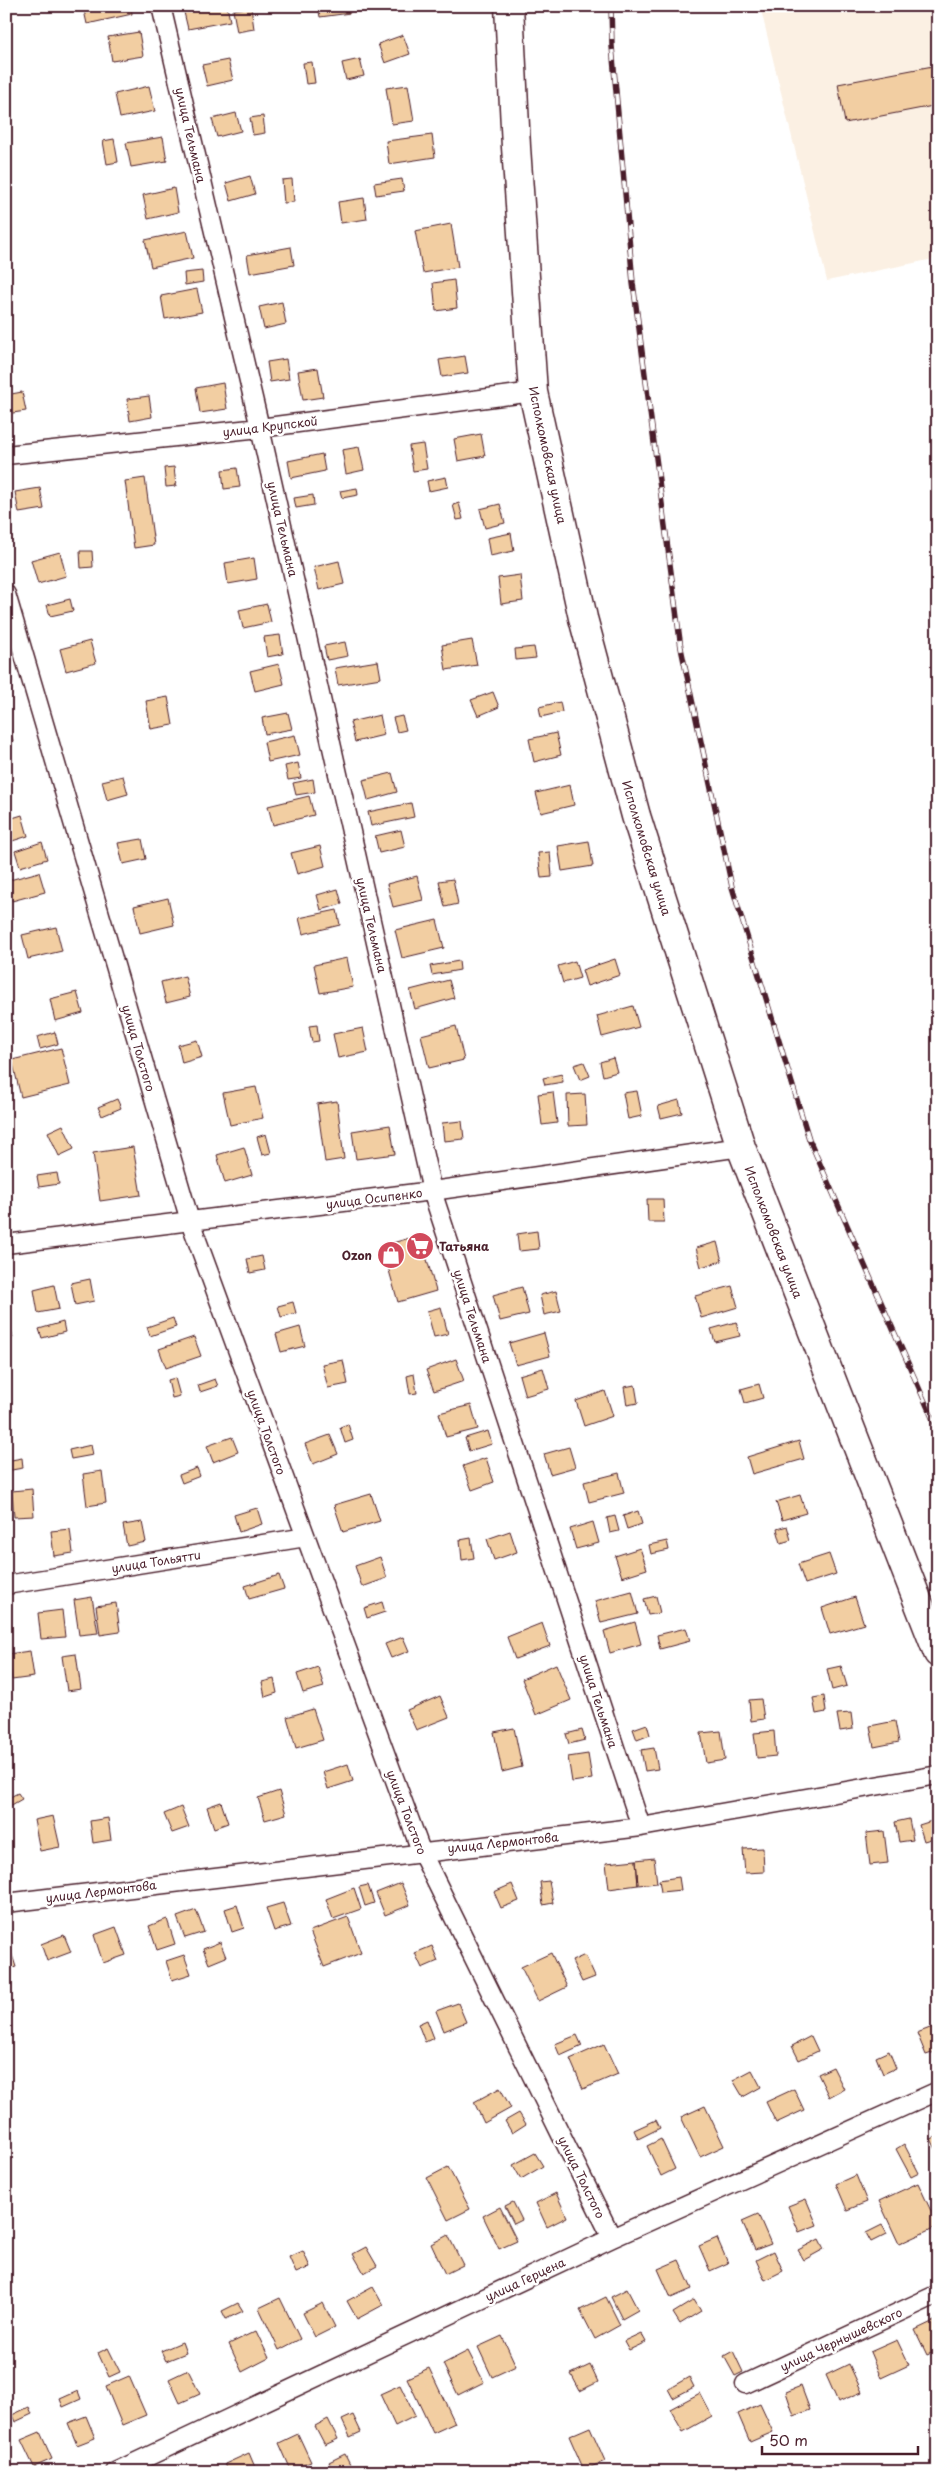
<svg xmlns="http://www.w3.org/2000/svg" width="944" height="2478" font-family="'Playpen Sans',sans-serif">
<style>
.built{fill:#fbf0e3}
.building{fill:#f2cea2;stroke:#4a1f2b}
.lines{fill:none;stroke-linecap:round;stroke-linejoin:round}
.minor-casing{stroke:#4a1f2b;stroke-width:21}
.primary-casing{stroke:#4a1f2b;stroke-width:31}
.minor{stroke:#fff;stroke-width:18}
.primary{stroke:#fff;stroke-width:28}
.rail-casing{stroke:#4a1f2b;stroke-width:5.5}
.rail{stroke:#fff;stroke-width:4;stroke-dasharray:11;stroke-linecap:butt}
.labels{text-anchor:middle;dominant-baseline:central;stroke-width:5;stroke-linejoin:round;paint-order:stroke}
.street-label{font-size:12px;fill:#4a1f2b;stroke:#fff}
.poi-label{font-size:12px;font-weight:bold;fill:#4a1f2b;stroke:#fff;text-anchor:start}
</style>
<rect width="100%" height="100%" fill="#fff"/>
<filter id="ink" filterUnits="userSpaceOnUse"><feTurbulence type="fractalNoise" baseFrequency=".02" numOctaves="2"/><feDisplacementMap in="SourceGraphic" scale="10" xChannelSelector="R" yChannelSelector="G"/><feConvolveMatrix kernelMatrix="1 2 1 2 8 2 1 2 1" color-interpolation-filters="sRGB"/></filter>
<g filter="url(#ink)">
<path class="built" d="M760 6H938V258L827 281Z"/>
<path class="building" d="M83 6H131L132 14 87 24Z
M192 6H227L230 21 188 29 183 8Z
M318 6H349L350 13 320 17Z
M251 7 254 29 237 32 233 10Z
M139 32 143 56 112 61 108 37Z
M403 35 410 54 385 63 378 44Z
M360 59 364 76 346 80 342 63Z
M228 60 233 80 207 86 202 65Z
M312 62 315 83 306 84 303 63Z
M938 65V105L845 123 838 84Z
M408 85 414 121 392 124 386 88Z
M149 86 155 111 120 118 115 94Z
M236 113 241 131 217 137 212 119Z
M263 116 265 133 253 135 250 118Z
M432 135 435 157 389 164 386 141Z
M163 137 167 161 131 167 126 143Z
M114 139 118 162 107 164 103 141Z
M250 176 255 194 231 201 226 183Z
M292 179 294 202 284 203 282 180Z
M402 179 404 191 376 195 374 183Z
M174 188 178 212 148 219 143 195Z
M364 198 367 219 341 223 338 202Z
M451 224 458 267 423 273 415 231Z
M187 231 193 258 151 267 145 240Z
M291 247 294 265 250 273 247 255Z
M202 271 203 282 185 285 184 273Z
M454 280 457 308 436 311 433 283Z
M197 289 202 312 165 319 161 296Z
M282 302 286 324 264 329 259 307Z
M465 356 468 373 442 377 439 360Z
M286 359 289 379 270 382 267 362Z
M318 368 323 397 303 400 298 371Z
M223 383 227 409 200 413 196 388Z
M22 392 26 411 6 414V395Z
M149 396 152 417 130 421 127 399Z
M481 434 485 456 458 461 454 439Z
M423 444 427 469 413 471 409 446Z
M359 447 364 470 346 474 342 450Z
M322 454 325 471 291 478 288 461Z
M174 467 176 486 166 487 164 468Z
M237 468 240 487 224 489 222 470Z
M446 477 448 487 429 491 427 481Z
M145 478 154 545 134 548 125 481Z
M40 488 44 509 19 513 15 492Z
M357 488 358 495 342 498 340 491Z
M313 495 314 505 296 508 294 498Z
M459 503 463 519 457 520 453 505Z
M500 504 505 523 485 528 480 509Z
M511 533 514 551 490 556 487 538Z
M80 551H92L93 567 81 568Z
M60 552 66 576 38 584 31 560Z
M254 558 257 579 228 584 225 563Z
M339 561 344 584 319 590 314 567Z
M520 575 523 601 501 604 498 578Z
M70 599 73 611 50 616 47 605Z
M267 604 271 622 243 628 239 610Z
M280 635 283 654 267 657 264 637Z
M472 640 477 665 446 670 442 645Z
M90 641 96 663 66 671 60 649Z
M345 642 348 656 327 660 324 646Z
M534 647 536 658 516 660 515 649Z
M378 661 381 678 338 685 335 668Z
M279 664 284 684 255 691 250 671Z
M493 692 499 707 478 716 471 700Z
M168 697 173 725 151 729 146 701Z
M560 702 562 712 541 717 539 707Z
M288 713 292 729 265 734 262 718Z
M380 715 384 735 355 742 350 722Z
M402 716 406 730 397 732 393 718Z
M10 728 13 741 6 743V729Z
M556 733 561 755 534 762 529 739Z
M295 735 300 755 268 762 264 742Z
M298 763 301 778 288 780 285 766Z
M392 773 397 792 368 800 363 780Z
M123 776 128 794 107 800 102 781Z
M313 779 315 792 296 795 293 783Z
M570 785 574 805 541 813 536 793Z
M309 796 314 815 273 825 268 806Z
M411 803 414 817 371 826 368 812Z
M22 815 28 836 6 843V820Z
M401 830 405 847 379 853 375 836Z
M142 839 146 859 123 864 118 843Z
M589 841 593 866 562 871 558 846Z
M42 842 47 859 20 867 15 851Z
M320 846 325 866 297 874 291 853Z
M550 852 552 877 541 878 538 853Z
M39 872 45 892 12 901 6 881Z
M417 876 423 900 393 907 387 884Z
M453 879 458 904 445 907 439 881Z
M338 889 342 904 321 910 317 895Z
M168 898 174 925 140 933 134 906Z
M337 910 340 925 303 934 299 918Z
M437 920 444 948 402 958 395 930Z
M56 927 62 951 28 959 22 935Z
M347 958 353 987 320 993 314 965Z
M615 959 620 975 587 986 582 970Z
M459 961 460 970 432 975 430 966Z
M575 961 580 978 563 983 558 966Z
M185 976 190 997 166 1003 161 982Z
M449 980 454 998 415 1009 410 990Z
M77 992 83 1013 55 1021 50 999Z
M633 1006 639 1027 602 1037 597 1016Z
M317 1025 319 1041 312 1042 309 1026Z
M456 1026 464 1060 429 1068 421 1035Z
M363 1028 368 1052 338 1058 333 1034Z
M55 1032 58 1044 40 1049 37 1037Z
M197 1040 202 1057 182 1063 178 1045Z
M61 1048 70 1085 21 1097 12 1060Z
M613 1058 617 1072 603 1076 600 1062Z
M584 1062 590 1076 580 1080 574 1065Z
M562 1074 563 1082 545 1085 543 1078Z
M256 1087 263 1118 230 1125 223 1093Z
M637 1091 642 1116 628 1119 623 1093Z
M553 1092 557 1123 542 1125 538 1094Z
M585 1094 587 1125 568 1126 567 1095Z
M117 1099 121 1108 102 1116 98 1107Z
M679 1100 682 1113 661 1118 658 1106Z
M337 1101 344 1159 325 1162 317 1104Z
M462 1121 464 1139 444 1141 442 1123Z
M63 1125 74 1149 59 1156 48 1132Z
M390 1125 395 1154 356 1159 352 1131Z
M266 1134 271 1153 262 1155 257 1137Z
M133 1147 141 1195 100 1201 93 1153Z
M244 1147 252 1175 225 1183 217 1155Z
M57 1173 59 1184 39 1187 37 1176Z
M647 1199H663L664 1222H648Z
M537 1231 539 1249 519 1251 517 1234Z
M420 1235 436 1291 398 1302 382 1246Z
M717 1242 722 1261 701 1267 696 1248Z
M262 1256 265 1270 250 1273 247 1259Z
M90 1279 94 1301 75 1305 71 1283Z
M54 1285 59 1309 38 1313 34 1290Z
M732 1286 738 1307 701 1318 695 1296Z
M522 1287 529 1314 500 1321 493 1295Z
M556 1291 561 1311 544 1315 540 1295Z
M293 1302 296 1313 281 1317 278 1306Z
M441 1307 448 1334 434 1337 427 1311Z
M173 1318 176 1327 150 1336 147 1327Z
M63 1322 65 1332 42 1338 39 1329Z
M736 1322 740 1336 715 1342 711 1329Z
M300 1327 305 1346 281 1352 276 1334Z
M11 1328 13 1338 6 1339V1329Z
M544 1333 550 1356 516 1365 509 1343Z
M194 1337 201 1356 166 1368 159 1349Z
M456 1359 464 1381 434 1391 426 1370Z
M343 1360 348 1384 328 1388 322 1364Z
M543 1368 549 1389 525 1396 519 1375Z
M414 1374 417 1393 410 1394 407 1376Z
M175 1378 180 1396 172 1398 168 1380Z
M215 1379 218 1386 200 1392 198 1385Z
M759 1384 763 1398 745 1403 741 1389Z
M635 1385 638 1403 627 1405 624 1387Z
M605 1391 613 1416 584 1426 576 1401Z
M471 1405 478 1429 446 1437 439 1413Z
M348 1424 353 1440 345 1443 340 1427Z
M488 1431 492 1444 469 1451 465 1438Z
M330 1435 338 1454 313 1464 305 1444Z
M232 1437 238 1452 213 1462 207 1446Z
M799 1441 804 1459 752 1474 747 1457Z
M91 1445 93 1455 71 1459 69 1450Z
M569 1447 575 1467 550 1474 544 1454Z
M22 1458 23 1468 6 1471V1461Z
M486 1458 494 1482 472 1490 463 1466Z
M197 1468 200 1476 182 1483 179 1475Z
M102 1471 106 1503 87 1506 83 1474Z
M619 1473 624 1493 589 1502 584 1482Z
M32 1489 34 1516 14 1517 12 1491Z
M371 1494 380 1521 343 1532 334 1505Z
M800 1495 806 1513 782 1520 776 1502Z
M257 1508 262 1524 239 1532 234 1515Z
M638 1511 642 1524 627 1529 623 1516Z
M615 1516 619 1531 610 1533 607 1518Z
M142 1522 146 1542 127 1546 123 1525Z
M593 1522 599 1543 576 1549 570 1529Z
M787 1526 791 1540 781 1543 777 1529Z
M70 1529 73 1553 54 1556 51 1531Z
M510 1531 517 1552 494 1560 487 1539Z
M471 1538 474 1558 462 1560 460 1540Z
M667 1541 669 1550 651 1554 649 1545Z
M640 1548 647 1569 622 1577 615 1556Z
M829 1554 836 1574 805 1584 798 1564Z
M380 1557 387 1578 362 1587 355 1566Z
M279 1575 284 1589 249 1599 245 1586Z
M632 1591 638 1614 601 1623 595 1601Z
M656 1596 660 1613 648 1615 644 1599Z
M92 1597 98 1633 79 1635 74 1600Z
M855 1597 864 1624 830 1634 822 1608Z
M382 1602 385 1612 367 1618 364 1608Z
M116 1603 120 1632 100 1635 96 1606Z
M62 1610 65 1637 41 1639 38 1613Z
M635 1622 641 1644 610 1653 604 1631Z
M542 1623 550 1646 515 1659 507 1637Z
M686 1628 690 1641 660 1649 657 1635Z
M403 1637 409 1651 391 1658 385 1644Z
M30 1651 34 1677 12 1680 8 1654Z
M76 1654 81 1689 67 1691 62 1656Z
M556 1664 571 1700 536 1715 522 1679Z
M841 1666 847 1686 832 1690 827 1669Z
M318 1667 324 1687 303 1693 297 1674Z
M274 1679 277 1693 265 1697 262 1682Z
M440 1696 449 1717 416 1730 407 1710Z
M824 1696 826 1712 816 1714 813 1698Z
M761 1699 764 1719 751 1721 749 1700Z
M313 1709 323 1740 296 1748 287 1717Z
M851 1713 853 1729 840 1731 837 1714Z
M895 1721 899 1742 874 1747 870 1726Z
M647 1724 650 1735 637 1740 633 1729Z
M514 1728 522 1767 502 1772 494 1732Z
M582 1730 585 1740 569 1744 566 1734Z
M721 1731 725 1760 706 1763 701 1733Z
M774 1731 776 1756 757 1758 754 1733Z
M654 1748 658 1769 645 1771 641 1750Z
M588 1754 592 1779 572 1782 568 1757Z
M348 1764 353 1781 328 1789 323 1772Z
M279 1791 286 1814 265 1820 258 1798Z
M18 1793 22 1799 8 1807 6 1799Z
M221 1802 228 1823 214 1828 207 1807Z
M181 1807 189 1827 172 1833 164 1814Z
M53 1816 60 1847 40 1851 34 1820Z
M108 1818 111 1840 93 1843 90 1821Z
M909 1819 913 1840 899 1842 895 1822Z
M938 1819V1837L924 1841 919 1825Z
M884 1831 888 1863 870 1865 866 1833Z
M763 1848 764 1872 745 1873 743 1849Z
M654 1858 657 1883 638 1885 636 1860Z
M636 1860 638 1885 609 1889 606 1863Z
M679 1877 681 1890 661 1892 659 1880Z
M549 1881 553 1903 543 1905 540 1882Z
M401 1883 410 1905 385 1915 376 1893Z
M512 1884 519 1901 501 1908 494 1892Z
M368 1885 374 1903 365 1906 359 1887Z
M354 1888 361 1909 333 1919 326 1899Z
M283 1903 291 1926 274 1931 266 1908Z
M237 1905 244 1928 232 1932 225 1909Z
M196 1910 204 1932 185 1938 177 1917Z
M348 1917 361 1953 324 1967 310 1931Z
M167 1919 175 1944 157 1950 149 1926Z
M116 1927 126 1955 103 1963 94 1935Z
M64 1935 71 1952 47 1961 41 1944Z
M220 1942 226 1957 209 1964 203 1949Z
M6 1946H9L16 1967 6 1970Z
M432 1946 438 1961 422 1968 415 1953Z
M551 1953 567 1987 538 2001 521 1967Z
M184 1955 191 1974 172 1980 166 1961Z
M585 1955 595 1977 582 1982 572 1961Z
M458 2003 466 2022 444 2031 436 2011Z
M427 2020 434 2038 425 2042 418 2024Z
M938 2025V2051L926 2055 917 2033Z
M577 2035 582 2046 560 2056 555 2044Z
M811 2036 818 2051 799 2060 792 2046Z
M604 2044 618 2074 583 2089 570 2059Z
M889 2051 896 2068 883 2074 876 2057Z
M833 2067 844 2089 829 2097 818 2074Z
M752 2070 761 2087 743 2097 733 2080Z
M500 2088 511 2108 484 2123 474 2102Z
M794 2089 804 2110 776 2123 766 2102Z
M705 2106 724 2146 700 2157 681 2117Z
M519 2113 526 2124 512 2133 505 2121Z
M656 2120 660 2128 638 2139 634 2130Z
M938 2136V2153L931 2139Z
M661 2139 675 2169 661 2176 647 2146Z
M904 2144 919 2173 911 2177 896 2149Z
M535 2153 543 2166 521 2179 513 2165Z
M448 2167 470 2209 448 2220 427 2178Z
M856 2175 867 2202 847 2210 836 2184Z
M918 2183 938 2226 899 2244 879 2201Z
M556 2193 567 2217 547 2227 536 2203Z
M806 2199 817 2225 799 2232 788 2206Z
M513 2202 522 2220 514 2224 505 2206Z
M500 2207 517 2241 499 2249 483 2216Z
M758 2214 771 2244 755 2250 742 2221Z
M882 2225 887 2234 871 2242 866 2233Z
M448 2235 463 2265 445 2274 431 2244Z
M717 2238 728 2263 710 2271 699 2246Z
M819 2239 824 2249 804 2260 798 2250Z
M366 2247 377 2266 364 2273 353 2254Z
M303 2251 310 2267 296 2273 289 2257Z
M774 2251 783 2271 765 2280 756 2260Z
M679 2260 692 2289 671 2298 658 2269Z
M373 2287 383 2305 357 2319 347 2301Z
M627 2289 638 2310 622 2319 611 2297Z
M606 2297 620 2325 595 2339 580 2310Z
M280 2298 300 2339 279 2350 259 2308Z
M694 2300 701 2311 680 2324 673 2313Z
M238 2303 243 2311 226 2319 222 2311Z
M323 2303 335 2327 315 2337 303 2313Z
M936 2320 938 2350 927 2355 915 2330Z
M256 2331 269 2358 242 2372 229 2344Z
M641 2333 646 2342 629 2350 624 2341Z
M502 2336 516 2366 492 2377 478 2347Z
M897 2340 909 2365 881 2378 870 2352Z
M182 2342 186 2353 166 2361 161 2351Z
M108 2348 120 2372 109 2377 98 2353Z
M468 2351 484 2382 458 2395 443 2364Z
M733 2351 743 2372 735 2376 724 2356Z
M849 2364 862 2392 838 2402 826 2375Z
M590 2365 598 2382 580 2391 571 2374Z
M429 2368 455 2423 433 2433 407 2378Z
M188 2370 200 2394 180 2403 169 2379Z
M129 2376 146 2415 122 2425 106 2386Z
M689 2377 694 2387 673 2398 668 2389Z
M400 2385 415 2416 395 2426 380 2394Z
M801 2386 810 2410 794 2416 786 2392Z
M78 2391 81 2399 63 2407 60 2399Z
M700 2393 712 2416 683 2432 670 2409Z
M760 2404 773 2432 750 2442 738 2414Z
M29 2407 32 2414 15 2422 12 2415Z
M353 2415 361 2432 350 2437 342 2420Z
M86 2416 95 2438 77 2445 68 2423Z
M328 2419 338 2439 325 2445 315 2426Z
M590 2427 605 2461 584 2470 569 2436Z
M40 2432 52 2459 34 2467 21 2440Z
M298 2434 311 2462 291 2470 279 2443Z
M249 2453 257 2472H229L225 2464Z
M345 2454 350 2464 334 2472 329 2462Z"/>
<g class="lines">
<g class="minor-casing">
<path id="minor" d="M161 6 260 428 432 1191 641 1827
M6 455 260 428 533 392
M6 594 190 1221 421 1851 612 2238
M6 1244 432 1191 741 1147
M6 1585 306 1537
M6 1903 641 1827 938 1775
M745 2384 938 2294
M115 2472 612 2238 938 2091"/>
</g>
<g class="primary-casing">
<path id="primary" d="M509 6 516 147 533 392 583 618 636 816 741 1147 938 1653"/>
</g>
<use href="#minor" class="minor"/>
<use href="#primary" class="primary"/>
<g class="rail-casing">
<path id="rail" d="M611 6 612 46 633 283 681 648 732 887 809 1139 938 1431"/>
</g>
<use href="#rail" class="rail"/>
</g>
</g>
<defs>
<g id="supermarket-disc" transform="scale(1.4375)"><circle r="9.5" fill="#d1495b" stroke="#fff"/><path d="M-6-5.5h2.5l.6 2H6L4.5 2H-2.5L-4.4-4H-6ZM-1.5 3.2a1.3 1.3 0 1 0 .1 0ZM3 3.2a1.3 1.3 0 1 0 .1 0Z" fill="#fff"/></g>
<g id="shop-disc" transform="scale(1.4375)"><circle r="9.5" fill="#d1495b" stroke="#fff"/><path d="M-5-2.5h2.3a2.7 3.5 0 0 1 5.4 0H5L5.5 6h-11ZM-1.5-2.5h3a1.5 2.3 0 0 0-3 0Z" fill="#fff"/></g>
</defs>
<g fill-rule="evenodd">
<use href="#supermarket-disc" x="420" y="1246"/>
<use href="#shop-disc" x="391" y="1255"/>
</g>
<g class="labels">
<g class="street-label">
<text transform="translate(191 135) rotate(77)">улица Тельмана</text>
<text transform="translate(270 426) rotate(-7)">улица Крупской</text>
<text transform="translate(548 455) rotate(78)">Исполкомовская улица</text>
<text transform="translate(283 529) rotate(77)">улица Тельмана</text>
<text transform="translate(647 848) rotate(73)">Исполкомовская улица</text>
<text transform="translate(372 925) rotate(77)">улица Тельмана</text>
<text transform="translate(139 1048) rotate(74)">улица Толстого</text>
<text transform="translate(374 1198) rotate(-7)">улица Осипенко</text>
<text transform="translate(774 1232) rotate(69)">Исполкомовская улица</text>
<text transform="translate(473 1316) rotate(72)">улица Тельмана</text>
<text transform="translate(267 1432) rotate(70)">улица Толстого</text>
<text transform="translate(156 1561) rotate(-9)">улица Тольятти</text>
<text transform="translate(599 1701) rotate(72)">улица Тельмана</text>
<text transform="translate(407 1812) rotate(69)">улица Толстого</text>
<text transform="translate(503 1842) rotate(-6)">улица Лермонтова</text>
<text transform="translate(101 1891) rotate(-7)">улица Лермонтова</text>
<text transform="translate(582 2177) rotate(64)">улица Толстого</text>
<text transform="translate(525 2279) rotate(-25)">улица Герцена</text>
<text transform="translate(841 2339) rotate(-25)">улица Чернышевского</text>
</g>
<g class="poi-label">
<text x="439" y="1246">Татьяна</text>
<text x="372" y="1255" text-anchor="end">Ozon</text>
</g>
</g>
<rect width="944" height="2478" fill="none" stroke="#fff" stroke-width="25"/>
<rect x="12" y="12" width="919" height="2453" fill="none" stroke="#4a1f2b" stroke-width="2" filter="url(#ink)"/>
<path d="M762 2446v8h156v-8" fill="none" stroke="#4a1f2b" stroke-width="2.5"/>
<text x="769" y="2446" font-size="15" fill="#4a1f2b" stroke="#ffffff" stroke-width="4" paint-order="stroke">50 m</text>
</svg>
